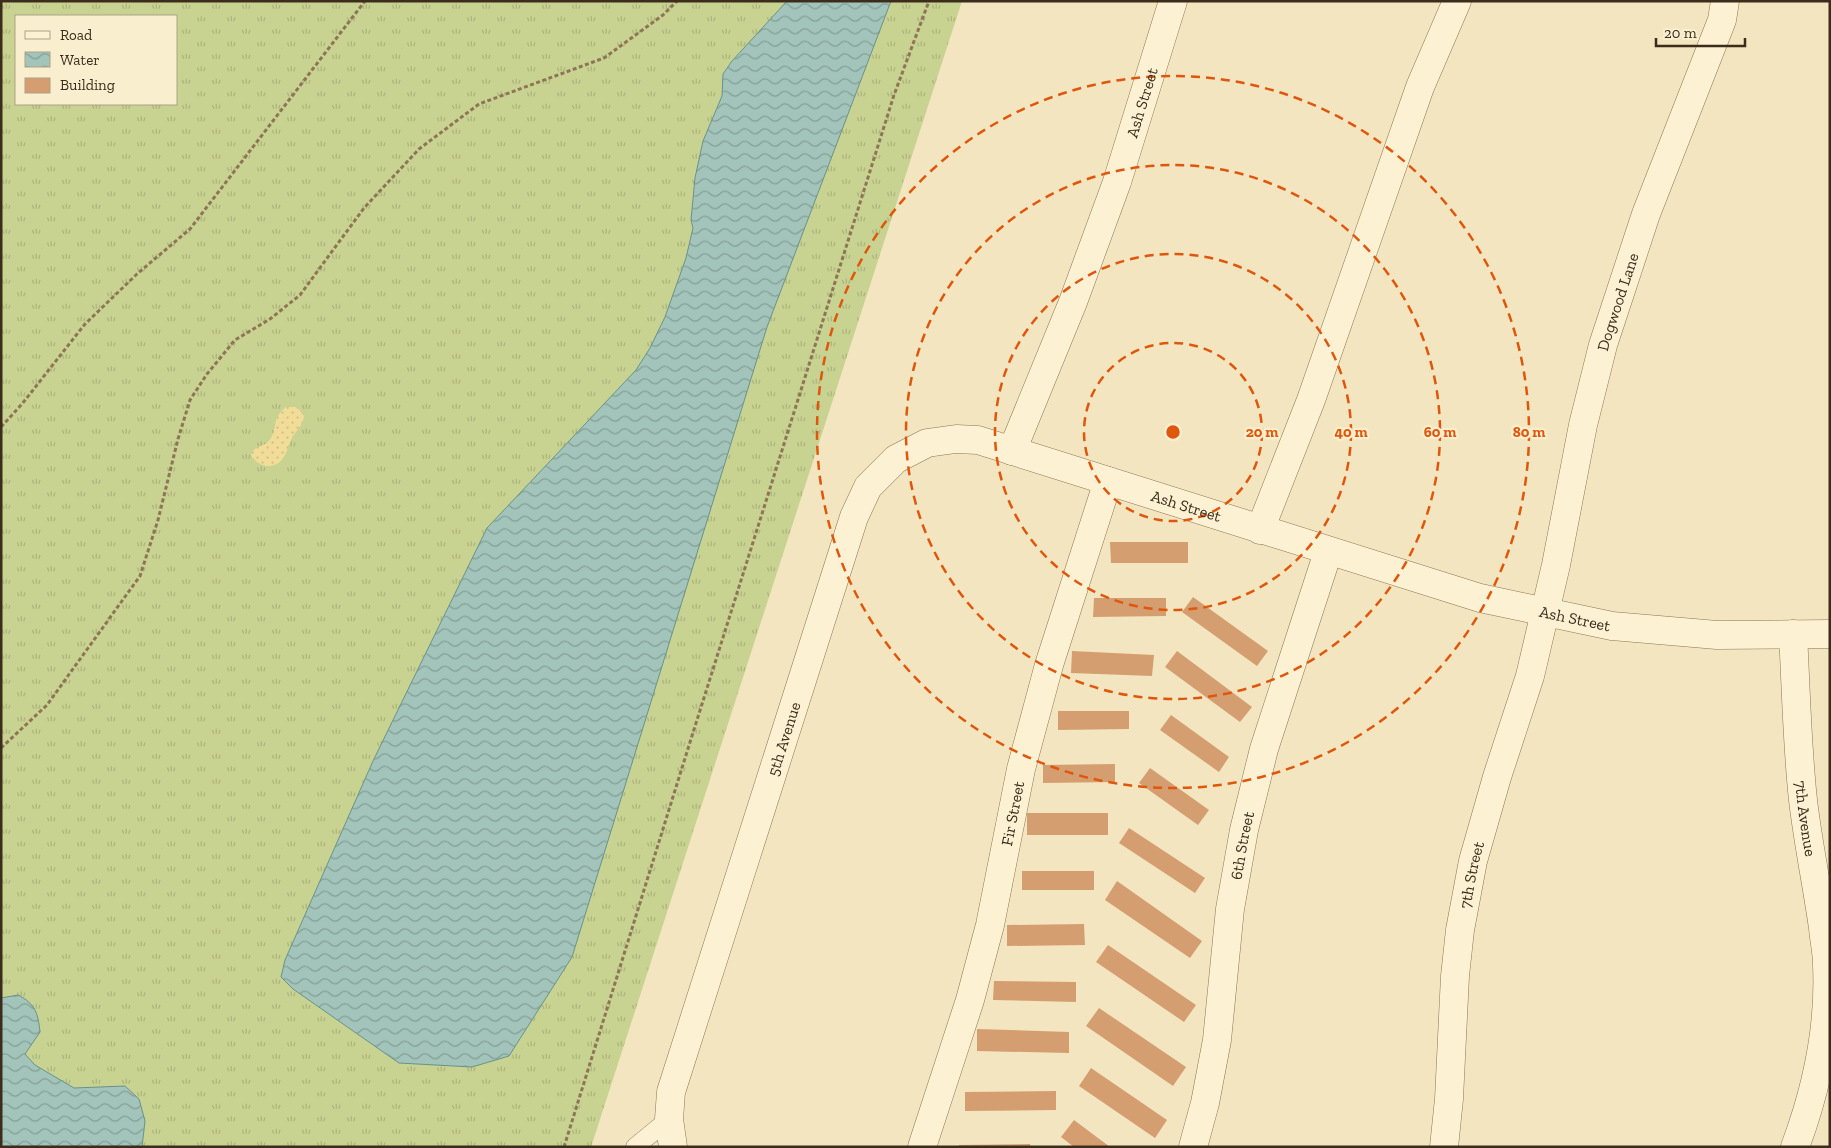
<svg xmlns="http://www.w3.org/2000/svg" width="1831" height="1148" font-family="'Zilla Slab',serif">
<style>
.grass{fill:url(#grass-tufts);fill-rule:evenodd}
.sand{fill:url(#sand-dots)}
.water{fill:url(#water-waves);stroke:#68938a}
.building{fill:#d59e70}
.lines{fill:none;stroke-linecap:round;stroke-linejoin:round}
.service-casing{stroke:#8d7555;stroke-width:19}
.minor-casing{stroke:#8d7555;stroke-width:29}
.path{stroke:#8d7555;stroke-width:3;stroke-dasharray:4 2.5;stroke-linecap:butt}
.service{stroke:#fcf1d3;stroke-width:18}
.minor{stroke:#fcf1d3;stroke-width:28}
.ring{fill:none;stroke:#df570d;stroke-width:2.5;stroke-dasharray:9 6}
.labels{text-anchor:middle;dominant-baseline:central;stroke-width:4.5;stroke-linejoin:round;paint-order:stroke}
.street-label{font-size:16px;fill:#3b2c1b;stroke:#f9efcf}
.centre{fill:#df570d;stroke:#f9efcf;stroke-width:2.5}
.ring-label{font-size:15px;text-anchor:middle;font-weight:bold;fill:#df570d;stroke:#f9efcf;stroke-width:4.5;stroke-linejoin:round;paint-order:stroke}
</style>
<defs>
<pattern id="grass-tufts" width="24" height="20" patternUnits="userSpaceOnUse" patternTransform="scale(1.25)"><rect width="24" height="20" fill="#c8d291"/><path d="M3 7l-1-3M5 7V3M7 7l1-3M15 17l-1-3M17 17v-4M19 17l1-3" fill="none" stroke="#adb47c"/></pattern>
<pattern id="sand-dots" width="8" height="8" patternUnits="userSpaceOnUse" patternTransform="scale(1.25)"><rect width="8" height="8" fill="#f2dd98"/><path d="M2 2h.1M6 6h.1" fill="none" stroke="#d0be82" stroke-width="1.8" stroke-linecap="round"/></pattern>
<pattern id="water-waves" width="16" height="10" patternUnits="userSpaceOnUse" patternTransform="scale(1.25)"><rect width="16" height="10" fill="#a2c4bb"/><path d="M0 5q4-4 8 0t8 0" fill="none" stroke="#859f97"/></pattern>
</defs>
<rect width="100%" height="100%" fill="#f3e5bf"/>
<path class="grass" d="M1 1H962L591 1147H1ZM16 16H176V104H16Z"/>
<path class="sand" d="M286 407H297L304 416C303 426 295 431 291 440 288 445 288 450 285 455 278 470 259 469 251 455 254 444 266 448 271 438 278 425 272 418 286 407Z"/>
<path class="water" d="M787 1H891L767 327 572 957 509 1056 472 1067 399 1063 293 989 281 977 285 960 373 761 487 528 636 370 650 348 665 317 686 258 693 228 691 220 695 178 703 141 722 96 723 74 732 61Z
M18 995C36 1004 38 1014 40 1032L25 1054 35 1065 74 1088 125 1086 139 1099 145 1121 142 1147H1V998Z"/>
<path class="building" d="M1110 542H1188V563H1111Z
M1193 597 1268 651 1257 666 1182 612Z
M1094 598H1166V616L1093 617Z
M1072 651 1154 655 1152 676 1071 673Z
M1177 651 1252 707 1240 722 1165 667Z
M1058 711H1129V729L1058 730Z
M1171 715 1229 757 1219 772 1160 730Z
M1115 764V782L1043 783V765Z
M1150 768 1209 810 1198 825 1139 783Z
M1027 813H1108V835H1027Z
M1129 828 1205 878 1195 893 1119 843Z
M1022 871H1094V890H1022Z
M1117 881 1202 941 1190 958 1105 900Z
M1084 924 1085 945 1007 946V925Z
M1108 945 1196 1005 1184 1022 1096 962Z
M994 981 1076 982V1002L993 1000Z
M1099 1008 1186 1067 1173 1086 1086 1026Z
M977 1029 1069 1032V1053L977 1051Z
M1091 1068 1167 1120 1155 1138 1079 1086Z
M1056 1091V1110L965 1111V1092Z
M1074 1120 1110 1147H1074L1061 1137Z
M1030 1144 1031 1147H959V1145Z"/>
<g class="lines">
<g class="service-casing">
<path id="service" d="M635 1147 669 1119"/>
</g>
<g class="minor-casing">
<g id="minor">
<path id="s1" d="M1012 451 1073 302 1117 182 1173 1"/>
<path d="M1260 530 1311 400 1420 87 1457 1"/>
<path id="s2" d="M1793 634C1796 689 1797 745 1803 800 1808 843 1817 885 1823 928 1824 940 1827 953 1827 965 1830 1029 1817 1088 1795 1147"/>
<path id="s3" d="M673 1147 669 1119 671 1092 854 517 868 487 896 459 927 443 956 439 978 440 1480 598 1612 626 1717 635 1830 634"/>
<path id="s4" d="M922 1147 970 1000 990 925 1021 769 1049 665 1108 481"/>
<path id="s5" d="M1193 1147 1205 1103 1217 1040 1230 909 1244 830 1264 749 1328 552"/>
<path id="s6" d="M1444 1147 1449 1099 1455 976 1460 930 1473 861 1497 777 1530 676 1556 565 1583 425 1603 345 1646 214 1722 20 1725 1"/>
</g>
</g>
<path class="path" d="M1 427 22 404 85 324 137 274 190 229 365 1
M1 748 47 705 140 576 158 520 178 439 190 400 207 374 235 340 270 319 300 295 364 208 419 149 479 104 604 58 663 15 677 1
M564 1147 691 739 894 95 929 1"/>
<use href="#service" class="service"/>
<use href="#minor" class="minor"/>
</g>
<g class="ring">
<circle cx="1173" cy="432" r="89"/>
<circle cx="1173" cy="432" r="178"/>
<circle cx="1173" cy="432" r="267"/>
<circle cx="1173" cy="432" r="356"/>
</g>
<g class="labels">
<g class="street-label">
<text stroke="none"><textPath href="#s1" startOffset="372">Ash Street</textPath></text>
<text stroke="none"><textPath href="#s6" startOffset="866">Dogwood Lane</textPath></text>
<text stroke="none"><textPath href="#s3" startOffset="1036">Ash Street</textPath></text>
<text stroke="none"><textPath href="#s3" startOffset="1441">Ash Street</textPath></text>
<text stroke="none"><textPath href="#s3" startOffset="426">5th Avenue</textPath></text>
<text stroke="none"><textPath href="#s4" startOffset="346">Fir Street</textPath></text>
<text stroke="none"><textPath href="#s2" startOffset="185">7th Avenue</textPath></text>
<text stroke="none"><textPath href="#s5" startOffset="306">6th Street</textPath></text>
<text stroke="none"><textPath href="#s6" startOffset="274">7th Street</textPath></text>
</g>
</g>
<circle cx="1173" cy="432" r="8" class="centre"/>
<g class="ring-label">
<text x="1262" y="437">20 m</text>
<text x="1351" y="437">40 m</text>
<text x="1440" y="437">60 m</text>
<text x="1529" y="437">80 m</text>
</g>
<rect width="1831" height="1148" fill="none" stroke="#3b2c1b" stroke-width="5"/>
<rect x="15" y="15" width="162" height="90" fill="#f9efcf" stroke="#ada187"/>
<rect x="25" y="31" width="25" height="8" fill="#fcf1d3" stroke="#ada187"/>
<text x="60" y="40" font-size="15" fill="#3b2c1b">Road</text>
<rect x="25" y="52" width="25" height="15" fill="url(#water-waves)" stroke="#ada187"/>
<text x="60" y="65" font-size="15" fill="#3b2c1b">Water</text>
<rect x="25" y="78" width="25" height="15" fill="#d59e70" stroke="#ada187"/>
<text x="60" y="90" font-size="15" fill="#3b2c1b">Building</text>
<path d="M1656 38v8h89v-8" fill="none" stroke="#3b2c1b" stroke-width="2.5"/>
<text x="1664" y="38" font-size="15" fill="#3b2c1b" stroke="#f9efcf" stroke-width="4" paint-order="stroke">20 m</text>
</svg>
